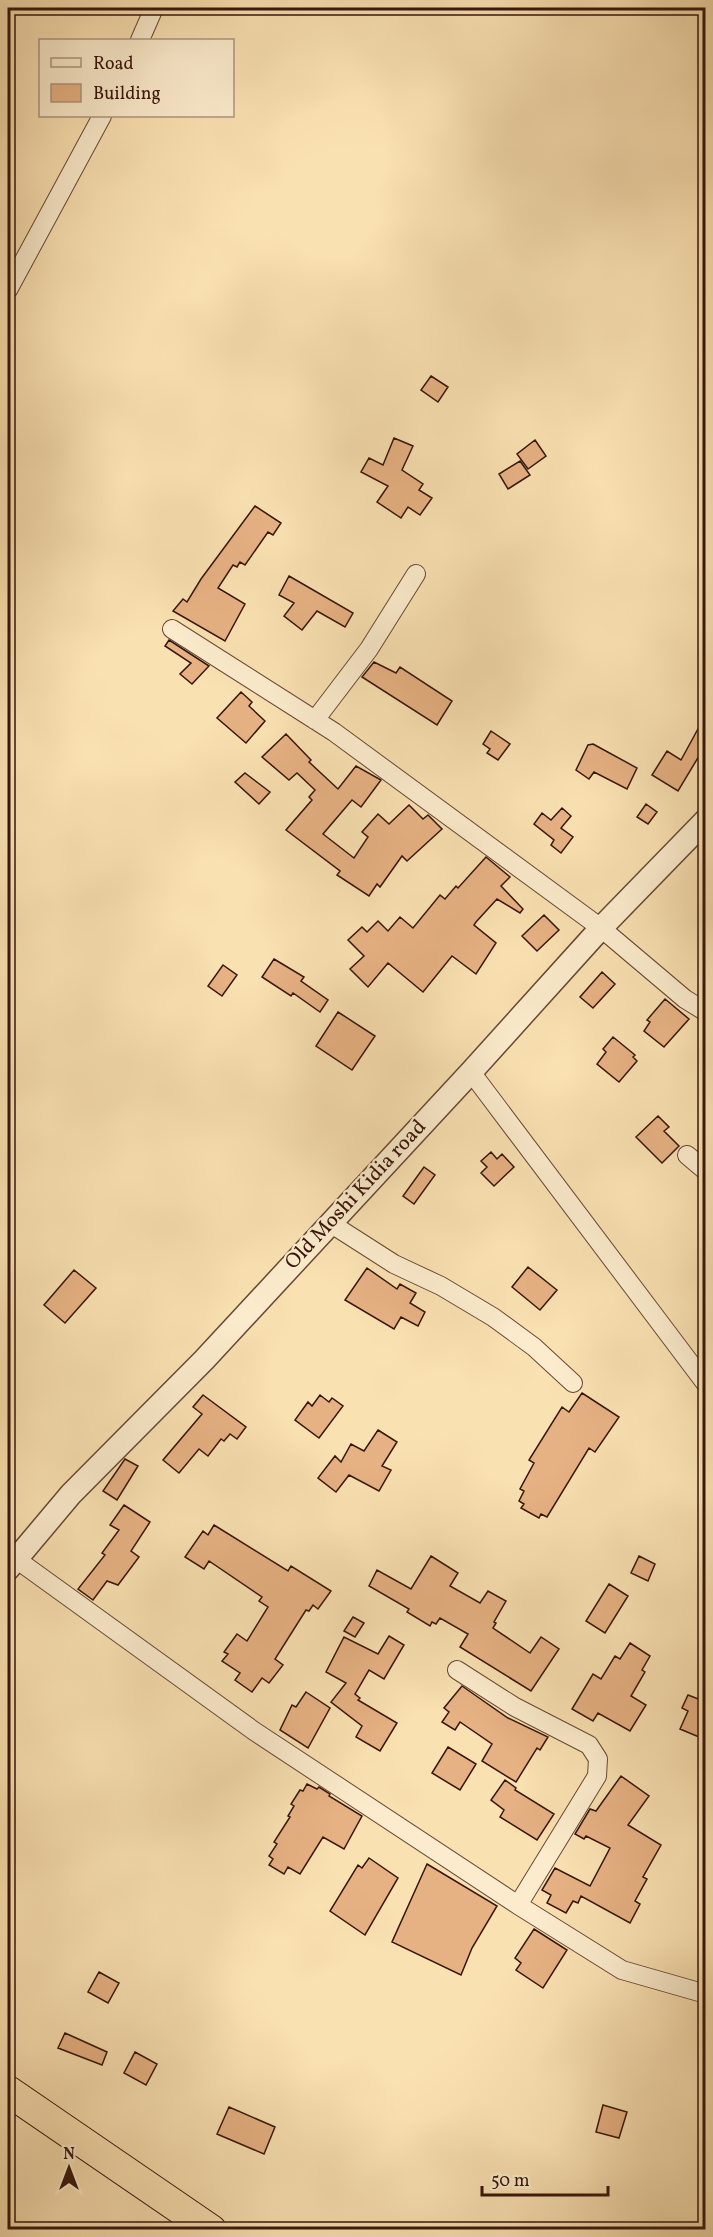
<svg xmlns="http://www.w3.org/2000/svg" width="713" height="2237" font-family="Vollkorn,serif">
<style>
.building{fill:#e7b283;stroke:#361509;stroke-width:1.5}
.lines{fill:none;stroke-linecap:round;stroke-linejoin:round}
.minor-casing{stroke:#674833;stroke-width:20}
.tertiary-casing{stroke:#674833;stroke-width:25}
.trunk-casing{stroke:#361509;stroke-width:32}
.minor{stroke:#fceccd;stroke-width:18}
.tertiary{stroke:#fceccd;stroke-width:22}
.trunk{stroke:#fae1b2;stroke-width:30}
.labels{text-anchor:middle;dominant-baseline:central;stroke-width:4.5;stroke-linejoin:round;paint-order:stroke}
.street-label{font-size:21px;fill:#361509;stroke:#fceccd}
</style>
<rect width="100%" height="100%" fill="#fae1b2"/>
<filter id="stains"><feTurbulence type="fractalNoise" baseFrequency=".00333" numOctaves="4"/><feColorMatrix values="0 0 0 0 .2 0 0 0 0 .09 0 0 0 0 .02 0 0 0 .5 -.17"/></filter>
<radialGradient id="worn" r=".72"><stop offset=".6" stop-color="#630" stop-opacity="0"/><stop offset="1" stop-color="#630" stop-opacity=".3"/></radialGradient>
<path class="building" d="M431 376 448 387 438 402 421 390Z
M394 438 413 446 402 470 423 484 419 490 432 498 420 515 408 507 401 518 377 502 388 486 361 472 369 458 383 465Z
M535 440 546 456 528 469 517 454Z
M520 461 530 475 508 489 499 474Z
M255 506 281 523 273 535 268 532 245 565 240 562 237 567 233 565 218 588 245 604 225 641 173 611 183 599 187 602 201 579Z
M289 576 353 613 345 627 317 611 302 630 284 616 294 603 279 595Z
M169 640 209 666 192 684 180 674 191 663 165 646Z
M374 662 396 673 400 667 452 701 437 725 362 677Z
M241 692 252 702 249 706 265 721 246 743 217 718Z
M705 716V746L678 791 652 775 667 751 681 760Z
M491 731 510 744 498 760 487 753 490 749 483 744Z
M286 734 311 760 309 762 338 789 356 766 381 780 361 807 352 800 323 834 354 858 368 837 362 832 378 814 389 824 409 805 423 819 428 815 442 829 407 861 402 856 380 887 377 884 369 896 337 875 340 871 286 830 312 800 309 797 315 790 297 773 289 780 262 757Z
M593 744 637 768 627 789 594 772 589 779 576 770 588 745Z
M245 773 270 792 259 804 235 782Z
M646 804 657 812 648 824 637 817Z
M562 808 571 816 561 828 573 837 561 853 551 845 554 840 534 824 542 813 551 820Z
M486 857 510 877 501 886 523 909 520 913 497 899 476 922 474 925 496 943 476 974 452 956 423 992 388 963 368 987 350 969 364 956 348 940 362 927 367 932 378 921 388 931 400 917 413 928 440 895 445 899 456 886 458 888Z
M544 915 559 930 537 951 522 936Z
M274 959 304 977 301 981 328 1000 320 1012 293 993 291 996 262 977Z
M223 965 237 975 222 996 208 986Z
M602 972 615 984 593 1008 580 997Z
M665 999 689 1019 664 1047 644 1031 650 1022 647 1020Z
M338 1012 375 1036 352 1070 316 1046Z
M613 1037 635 1055 633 1057 637 1061 619 1082 597 1064 606 1052 603 1049Z
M658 1116 669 1127 664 1131 679 1146 662 1163 636 1137Z
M491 1152 497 1159 502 1154 514 1167 494 1186 481 1173 487 1167 481 1161Z
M424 1167 435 1175 414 1204 403 1196Z
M528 1267 557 1290 540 1310 512 1287Z
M367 1268 397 1289 400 1284 416 1293 410 1303 425 1312 418 1326 401 1317 394 1329 345 1300Z
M74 1270 96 1288 65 1323 44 1305Z
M582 1393 619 1417 595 1452 589 1448 547 1517 541 1514 539 1518 521 1508 524 1504 519 1501 524 1491 520 1489 534 1463 529 1460 562 1407 569 1412Z
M203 1395 246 1427 237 1439 230 1434 224 1441 221 1439 208 1456 199 1449 179 1473 163 1460 202 1414 193 1407Z
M320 1395 329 1402 332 1398 343 1406 319 1438 295 1420 308 1402 312 1406Z
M378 1430 397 1442 382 1466 391 1470 379 1491 349 1475 336 1492 318 1478 335 1456 341 1462 351 1444 364 1451Z
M125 1459 138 1466 117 1500 103 1491Z
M124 1505 150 1522 131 1551 139 1557 118 1585 107 1581 93 1600 78 1589 105 1555 102 1553 119 1530 110 1525Z
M214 1525 288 1571 291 1566 331 1591 318 1609 313 1605 309 1611 306 1610 275 1659 283 1665 269 1683 262 1678 252 1692 235 1680 240 1673 222 1661 228 1654 224 1652 237 1634 247 1641 268 1607 259 1601 262 1597 209 1561 204 1569 185 1557 203 1531 208 1535Z
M431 1556 458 1573 450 1586 480 1603 488 1591 506 1601 494 1622 496 1623 493 1628 530 1653 541 1637 559 1649 531 1691 460 1647 468 1634 440 1618 436 1624 432 1622 430 1626 407 1612 409 1609 369 1586 377 1570 411 1589Z
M639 1556 655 1564 648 1581 631 1573Z
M609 1584 628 1596 605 1633 586 1621Z
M353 1617 364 1623 355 1637 344 1631Z
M389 1636 404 1645 384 1679 369 1670 355 1694 360 1698 358 1700 397 1723 380 1751 356 1737 362 1726 331 1702 346 1683 326 1672 344 1637 378 1654Z
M630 1643 650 1656 642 1670 645 1672 631 1696 646 1705 630 1731 598 1713 593 1721 572 1709 593 1674 601 1679 615 1656 620 1659Z
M462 1686 508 1718 548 1737 540 1750 537 1748 516 1782 482 1761 492 1744 460 1722 455 1730 442 1722 449 1712 444 1708Z
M306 1692 330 1708 308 1748 280 1730 292 1705 296 1707Z
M688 1695 701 1700 699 1706 705 1709V1722L699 1737 680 1729 688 1711 682 1708Z
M448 1747 476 1764 460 1790 432 1773Z
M621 1776 649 1796 628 1825 661 1845 643 1877 647 1879 635 1901 640 1904 630 1923 581 1896 578 1903 573 1901 566 1913 547 1903 551 1895 542 1890 555 1868 590 1886 610 1848 586 1836 584 1839 575 1834 590 1809 596 1811Z
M505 1780 516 1788 515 1790 554 1814 537 1840 500 1817 504 1810 491 1800Z
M307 1784 317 1789 319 1787 330 1794 329 1796 362 1816 344 1849 323 1837 300 1874 288 1867 284 1874 269 1865 273 1859 269 1856 277 1844 274 1842 290 1817 288 1816 294 1806 291 1804 300 1790 303 1791Z
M369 1858 398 1878 365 1935 330 1911 358 1865 362 1868Z
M427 1864 497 1906 472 1948 461 1975 392 1942Z
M534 1929 567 1950 543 1988 516 1970 521 1963 515 1958Z
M99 1972 119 1983 108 2003 88 1992Z
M65 2033 107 2052 102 2065 58 2048Z
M135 2052 157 2064 146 2085 124 2073Z
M603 2105 627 2112 619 2138 596 2132Z
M229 2107 275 2127 264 2154 217 2134Z"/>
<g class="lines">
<g class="minor-casing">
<path id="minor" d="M140 40 154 8
M8 290 102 116
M172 629 334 732 601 928 685 999 706 1012
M315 720 369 649 416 574
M471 1072 706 1384
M687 1155 706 1171
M330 1223 394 1264 441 1286 493 1317 534 1347 573 1383
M16 1559 254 1731 518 1905 622 1970 706 1994
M457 1670 515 1707 589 1745 598 1759 597 1776 518 1905"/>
</g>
<g class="tertiary-casing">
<path id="tertiary" d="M8 1569 71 1494 204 1360 471 1072 601 928 706 820"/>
</g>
<g class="trunk-casing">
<path id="trunk" d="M8 2091 211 2230"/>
</g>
<use href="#minor" class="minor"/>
<use href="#tertiary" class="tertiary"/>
<use href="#trunk" class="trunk"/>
</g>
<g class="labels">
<g class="street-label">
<text transform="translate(356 1195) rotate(-47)">Old Moshi Kidia road</text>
</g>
</g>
<rect width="713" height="2237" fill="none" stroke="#fae1b2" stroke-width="30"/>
<rect x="9" y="9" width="695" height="2219" fill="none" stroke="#361509" stroke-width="3"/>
<rect x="15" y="15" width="683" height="2207" fill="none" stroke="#361509" stroke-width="1.5"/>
<rect x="39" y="39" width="195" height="78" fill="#fceccd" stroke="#ad967f" stroke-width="1.5"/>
<rect x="51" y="58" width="30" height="9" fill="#fceccd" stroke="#ad967f" stroke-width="1.5"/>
<text x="93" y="69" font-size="18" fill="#361509">Road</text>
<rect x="51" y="84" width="30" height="18" fill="#e7b283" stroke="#ad967f" stroke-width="1.5"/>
<text x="93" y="99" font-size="18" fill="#361509">Building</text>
<g transform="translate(69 2168)" stroke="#fceccd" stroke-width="4.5" paint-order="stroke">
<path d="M0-4.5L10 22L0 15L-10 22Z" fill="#361509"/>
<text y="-9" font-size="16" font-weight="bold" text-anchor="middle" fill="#361509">N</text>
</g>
<path d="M482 2186v9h126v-9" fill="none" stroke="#361509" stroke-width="3"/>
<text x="491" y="2186" font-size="18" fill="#361509" stroke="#fceccd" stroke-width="4.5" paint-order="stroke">50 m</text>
<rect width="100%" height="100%" filter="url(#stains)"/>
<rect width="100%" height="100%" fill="url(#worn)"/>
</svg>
